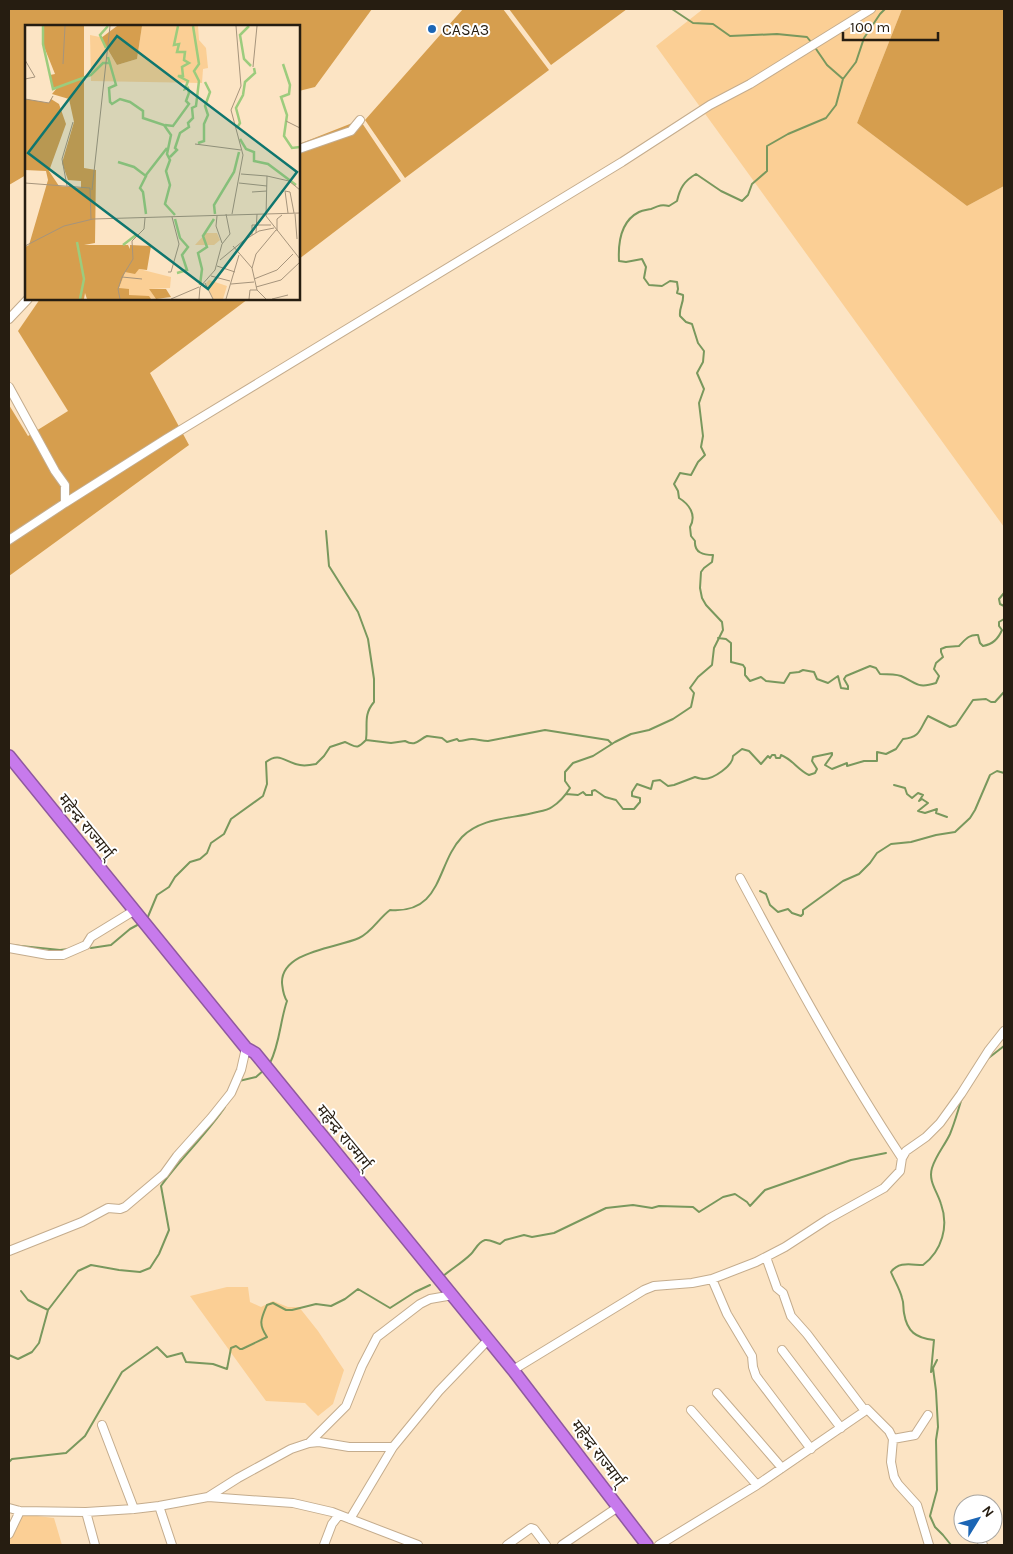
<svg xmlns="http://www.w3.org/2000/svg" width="1013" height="1554" font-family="Karla,'Noto Sans Devanagari',sans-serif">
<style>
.green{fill:#fbcf95}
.forest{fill:#d69e4e}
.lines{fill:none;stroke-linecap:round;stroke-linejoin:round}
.stream{stroke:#79985d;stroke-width:2}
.minor-casing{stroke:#c4ac8d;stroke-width:10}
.highway-casing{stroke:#8f599f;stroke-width:14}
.minor{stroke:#fff;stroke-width:8}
.highway{stroke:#c77aec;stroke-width:11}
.poi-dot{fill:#1c66b5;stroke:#fff;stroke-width:2}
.labels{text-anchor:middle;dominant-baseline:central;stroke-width:4;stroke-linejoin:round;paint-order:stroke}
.poi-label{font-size:16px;fill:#261d11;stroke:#fff;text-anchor:start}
.street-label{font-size:16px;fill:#261d11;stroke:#fff}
.inset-river{fill:none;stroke:#9ccc7d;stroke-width:2.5}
.inset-road{fill:none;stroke:#a6947c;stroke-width:1}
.view{fill:#0f766e;fill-opacity:0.15;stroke:#0f766e;stroke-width:2.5}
.inset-edge{fill:none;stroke:#261d11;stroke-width:2.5}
</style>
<rect width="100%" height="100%" fill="#fce4c4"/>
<path class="green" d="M703 9H902L857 123 967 206 1004 186V527L656 46Z
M227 1287H248L250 1302 261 1307 273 1301 288 1307H299L318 1331 344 1370 333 1404 318 1416 305 1403 266 1401 190 1296Z
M21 1514 54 1518 62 1545H9V1537Z"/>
<path class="forest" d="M9 9H372L315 87 299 91V26H26V175L9 185Z
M463 9H503L549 70 405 178 365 120Z
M509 9H627L551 65Z
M902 9H1004V186L967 206 857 123Z
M360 120 401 181 299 259V144Z
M40 299H248L150 373 189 445 9 576V405L28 436 68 411 18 331Z"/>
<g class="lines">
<path class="stream" d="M672 9 693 23 713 24 730 36 777 34 807 37 811 42
M814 46 827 65 843 79
M1004 593 999 599 1000 604 1004 606
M718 638 726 639 731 643V662L743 665 745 668V675L750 681 761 677 766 681 784 683 790 673 799 672 803 670 814 672 817 679 828 683 838 676 841 688 848 689V686L844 679 846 676 870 666 876 668 880 674C886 674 895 674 901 676 917 683 917 689 936 683L939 676 934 669 936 663 943 657 941 652V649L946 647 959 646C965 640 969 634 978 635L980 643 983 646C993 644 998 639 1002 630L999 626V622L1004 619
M366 740 391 743 405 741C416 747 418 740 427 736L442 738 447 742 457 739 459 741C464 741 467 739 472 739 477 739 482 741 488 741L545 730 608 740 612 744
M894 785 905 788 907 794 912 798 918 793 923 795 919 801 922 799 928 803 918 811 925 813 937 809 936 813 947 817
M566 794 578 795 583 792 586 795H592V791L595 790 605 797 616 800 623 809H634L640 802V798L632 796V792L637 784 651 789 653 781 660 780 668 786 674 785 695 777C698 778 701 779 704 779 713 779 733 766 733 756L742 749 749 751 761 764 768 756 770 758 772 755H775L776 758H780L781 755C792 759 798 770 809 775L815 773 817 769 812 761 813 757 832 753V755L825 765 832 769 847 763V766L864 761H877V752L886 754 896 749 903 739C921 737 919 730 928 716L950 727 956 725 973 700 986 699 991 702H995L1004 692
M760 891 766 894 770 905 778 912 788 909 792 913 801 916 803 914V910L843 881 859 874 870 863 877 853 891 844 911 842 936 835 955 832 970 818 975 810 990 775 997 771 1004 773
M147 919 157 895 169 887 175 877 190 862 200 859 207 853 211 843 224 834 231 819 263 796 267 784 266 762C280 751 285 763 300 765 305 766 311 765 316 764L324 756 330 747 345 742C357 747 356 750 366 740 368 725 363 715 374 702V679L368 639 358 612 329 566 326 531
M11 945 60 950 69 949
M91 948 111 945 130 929 141 923
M986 1060 1004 1046
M270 1063C280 1043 280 1021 287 1001 283 995 283 991 282 983 281 951 337 948 359 938 371 933 379 918 390 910 443 914 436 864 462 837 482 817 512 819 537 812 542 811 548 810 552 807 560 802 565 796 570 788L565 781V772L573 763 593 756 615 742 631 734 649 730 673 719 691 707 694 693 690 688 698 677 712 665 714 648 723 630 722 622 706 605 702 598 700 588 701 572 704 568 712 562 713 555C704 555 694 553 695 541L691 536 690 527C697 515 689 504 679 498L678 491 674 484 680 473 691 475 698 462 705 455 701 447 703 436 699 403 704 389 697 373 703 362 704 351 698 343 692 324 686 322 680 316C679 307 684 303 683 295L677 293 678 289 677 282 670 281 662 286 649 285 644 278 646 267 642 259 626 262 619 261C618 243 621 221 639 212 643 210 647 210 651 209 658 206 661 204 669 206L677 201C680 188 684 181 696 174L721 191 742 201 748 195 752 184 767 171V146L788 134 826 118 836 105 843 79 856 62 864 38 880 14 885 9
M239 1081 256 1077 264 1070
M442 1277C451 1269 462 1263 471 1254 475 1250 478 1242 485 1240 490 1239 495 1243 500 1244L505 1240 524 1235 532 1237 554 1233 606 1208 633 1205 652 1208 659 1206 693 1207 699 1212 723 1197 735 1194 747 1202 750 1206 765 1190 851 1160 886 1153
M21 1291 28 1300 48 1310
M9 1355 18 1359 32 1352 39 1343 48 1310 78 1271 91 1265 119 1270 140 1272 150 1268 159 1254 169 1230 161 1186C181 1158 206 1135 225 1107
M9 1462 12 1459 66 1453 85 1436 122 1372 157 1347 167 1357 182 1353 186 1362 213 1364 227 1369 231 1348 236 1346 240 1349H242L267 1337C258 1324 261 1319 267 1305L273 1303 286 1310H292L316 1304 331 1306 345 1299 358 1289 390 1308 415 1292 430 1285
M951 1545 943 1535 935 1527 930 1516 937 1490 936 1440 938 1427 936 1391 933 1368 937 1360 931 1372 934 1340C916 1338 907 1332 904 1313 903 1308 904 1303 902 1298 900 1289 894 1280 891 1272 899 1261 911 1265 923 1265 942 1251 949 1226 941 1204 937 1191 928 1181 932 1168 936 1155 945 1145 950 1134 955 1122 958 1110 962 1098"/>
<g class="minor-casing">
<path id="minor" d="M299 149 351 131 360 120
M9 319 28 299
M9 387 55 471 65 485V503L9 540
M65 503 166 439 622 162 710 105 750 84 871 9
M740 878C791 973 842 1067 902 1158
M9 948 48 955H63L86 945 91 937 135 910
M9 1251 82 1222 108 1208 120 1209 125 1207 164 1174 177 1156 211 1118 231 1093 241 1070 246 1048
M712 1279 727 1314 752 1356 753 1367 756 1376 811 1449
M782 1350 841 1428
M513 1370 644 1290 654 1286 692 1283 712 1279 756 1262 785 1247 828 1219 884 1188 900 1171 902 1158 906 1151 926 1137 940 1123 961 1094 989 1050 1004 1031
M717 1393 782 1468
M867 1409 889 1431 893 1439 891 1462 894 1477 898 1484 917 1505 929 1545
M691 1410 757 1485
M102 1425 134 1509
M893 1439 915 1435 928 1415
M309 1443 346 1406 362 1366 377 1337 420 1304 430 1299 453 1295
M208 1497 293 1503 332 1512 418 1545
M159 1506 172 1545
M9 1508 20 1511 86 1512 134 1509 159 1506 208 1497 238 1478 291 1449 309 1443 319 1442 349 1447H393L439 1391 488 1340
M86 1512 95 1545
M350 1519 393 1447
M9 1534 20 1511
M979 1534 983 1545
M324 1545 332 1524 339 1515
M507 1545 531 1528 534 1529 546 1545
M562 1545 618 1507
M659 1545 757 1485 865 1411 807 1334 791 1316 783 1293 777 1288 766 1257"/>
</g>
<g class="highway-casing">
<path id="highway" d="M9 756 246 1048 255 1053 513 1370 647 1545"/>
</g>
<use href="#minor" class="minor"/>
<use href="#highway" class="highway"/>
</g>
<circle class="poi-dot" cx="432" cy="29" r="5"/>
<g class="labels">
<g class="poi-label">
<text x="442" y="29">CASA3</text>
</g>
<g class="street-label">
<text transform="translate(86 826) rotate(51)">महेन्द्र राज्मार्ग्</text>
<text transform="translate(344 1137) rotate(51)">महेन्द्र राज्मार्ग्</text>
<text transform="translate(598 1453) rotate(53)">महेन्द्र राज्मार्ग्</text>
</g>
</g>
<g transform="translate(25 25)">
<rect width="275" height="275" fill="#fce4c4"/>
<path d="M117 1H173L174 15 181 23 183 43 178 44 177 58 66 56 65 10 75 12 92 40 112 34ZM181 208H192L195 215 189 220H170ZM114 244 146 252 145 263 124 264 131 274 104 270 94 263 100 246ZM184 255 202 261 198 274H188L181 258Z" fill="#fbcf95"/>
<path d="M18 1H59V143L71 145 70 218 59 220H103L105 224V220L126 221 122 245 114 244 110 249 100 247 94 263 104 264V270L124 271 126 274H62L60 268 59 274H0V222L4 220 23 155 21 146 0 145V74L24 78 26 74 34 79 41 99 24 146 34 161 56 163V156L43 155 37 138 49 97 44 74 27 69 32 63 28 62 25 50 30 49 18 19ZM92 1H117L112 34 92 40 76 13ZM124 264H141L146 272 131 274Z" fill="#d69e4e"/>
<path class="inset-river" d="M18 1V19L28 64 66 50 78 38H85M224 1 215 10 219 34 226 41M81 23 75 10 83 1M83 32 91 60 84 63 85 77 87 79 95 74 105 77 118 86V93L139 100 146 110 142 129 145 135 141 146 145 160 140 179 150 190M258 39 265 60 264 69 256 72 262 90 259 111 267 123 275 122M140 100 148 101 164 79 161 76 164 68 163 63 160 64 163 56 153 51H158L157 42 164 38 159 35 160 27H152L154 19 149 20 153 1M212 103 215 98 211 83 218 70 220 57 230 48 229 43M215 114 221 124 229 127V136L243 139 271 160M173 118 179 116V99L183 90 180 81 185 67 180 57M145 132 152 125 150 123 155 108 164 102 163 98 168 93 167 83 171 81 174 56 169 46 174 39 168 1M93 137 109 142 121 151 115 163 118 167 121 189M121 150 142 123M190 189 189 180 209 147 214 127M150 194 155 213 163 222 157 230 162 245 152 248M52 217 59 254 55 274M98 220 111 210M175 260 177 244 173 228 182 222 178 211 189 194"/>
<path class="inset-road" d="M0 35 10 52 0 54M38 39 40 1M228 42 232 1M0 74 24 78 28 71M261 96 275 103M170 119 216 125M216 149 242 151 241 191 275 234M242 151 264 156 275 165M0 158 65 163 66 195M214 158 242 161M42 161 37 134 48 97M67 165 85 1M227 167 242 166M263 188 260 166 265 167 269 188M207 189 218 130 206 85 216 61 211 1M270 189 272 214M192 191 191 201 197 218M252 206V194L257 190M231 208 232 189M227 210V200H246M0 221 39 201 68 194 275 188M208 221 227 243 232 265 241 274M195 235 218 216 234 206 249 203M192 241 210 247M227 243 231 229 251 205M143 247H146L154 219 147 192M186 251 205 256M97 252 117 254M229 254 252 245 268 229M180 258 188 274M206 259 229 257M231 262 256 255 275 237M95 274 93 264 97 252 108 234 107 216 119 204 120 193M146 274 174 262M174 274 175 262 190 245 197 219 205 209 201 189M201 274 214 230M224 274 225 265H232M247 274 263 270"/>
<path class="view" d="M92 11 272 147 183 264 3 128Z"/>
<rect width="275" height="275" class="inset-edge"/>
</g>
<rect width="1013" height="1554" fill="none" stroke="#261d11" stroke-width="20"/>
<g transform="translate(978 1519) rotate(53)"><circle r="24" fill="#ffffff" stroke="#a8a5a0"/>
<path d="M0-4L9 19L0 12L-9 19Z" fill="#1c66b5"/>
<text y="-8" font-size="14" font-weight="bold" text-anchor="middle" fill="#261d11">N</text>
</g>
<path d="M843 32v8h95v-8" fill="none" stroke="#261d11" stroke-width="2.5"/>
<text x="850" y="32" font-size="15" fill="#261d11" stroke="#ffffff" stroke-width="4" paint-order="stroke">100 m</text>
</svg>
